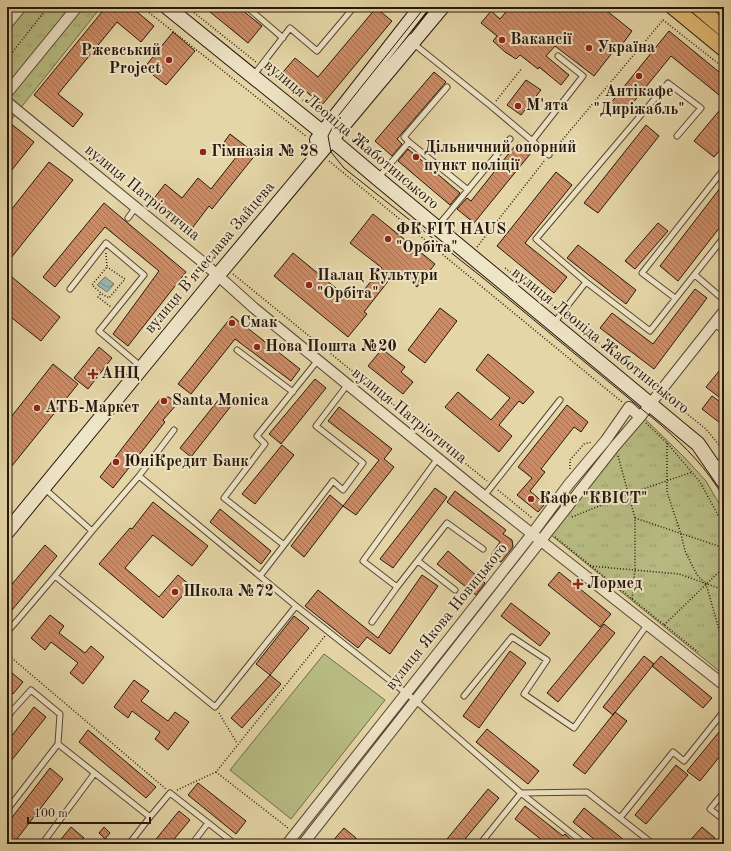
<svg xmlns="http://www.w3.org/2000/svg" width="731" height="851" font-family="'Old Standard TT',serif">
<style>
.park{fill:url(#park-tufts);stroke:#706a48}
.pitch{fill:#b8bd84;stroke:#706a48}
.water{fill:url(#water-waves);stroke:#6b7770}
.building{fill:url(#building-back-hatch);stroke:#27170d}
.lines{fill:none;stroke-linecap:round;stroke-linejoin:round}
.lane-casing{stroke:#564734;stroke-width:7}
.street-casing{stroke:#564734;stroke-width:12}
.secondary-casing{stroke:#27170d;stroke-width:16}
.primary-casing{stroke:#27170d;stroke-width:17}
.path{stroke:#27170d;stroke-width:1.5;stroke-dasharray:1 2;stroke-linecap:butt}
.lane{stroke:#eee4c6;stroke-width:5}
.street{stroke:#eee4c6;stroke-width:10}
.secondary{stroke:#eee4c6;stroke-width:14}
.primary{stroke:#e2bb74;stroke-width:15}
.tram{stroke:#27170d;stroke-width:1}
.poi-dot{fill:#8f2418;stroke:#eee4c6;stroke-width:1.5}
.labels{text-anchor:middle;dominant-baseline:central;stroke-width:4;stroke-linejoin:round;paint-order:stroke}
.poi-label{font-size:16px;font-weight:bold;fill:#27170d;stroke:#eee4c6;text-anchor:start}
.street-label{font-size:16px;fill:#27170d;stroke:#eee4c6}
</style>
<defs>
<pattern id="park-tufts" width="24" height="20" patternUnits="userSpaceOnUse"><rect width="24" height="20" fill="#b8bd84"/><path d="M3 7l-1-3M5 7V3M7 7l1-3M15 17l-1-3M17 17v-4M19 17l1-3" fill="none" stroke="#9ea271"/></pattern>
<pattern id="water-waves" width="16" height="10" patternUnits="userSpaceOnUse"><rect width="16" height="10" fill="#99b7b2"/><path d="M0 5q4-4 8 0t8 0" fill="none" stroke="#7d948f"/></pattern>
<pattern id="building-back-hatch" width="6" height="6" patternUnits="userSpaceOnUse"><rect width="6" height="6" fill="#ce8c65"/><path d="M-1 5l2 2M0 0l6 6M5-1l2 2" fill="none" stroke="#a77152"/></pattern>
</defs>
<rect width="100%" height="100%" fill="#e5d6a7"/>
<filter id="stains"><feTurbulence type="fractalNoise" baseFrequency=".005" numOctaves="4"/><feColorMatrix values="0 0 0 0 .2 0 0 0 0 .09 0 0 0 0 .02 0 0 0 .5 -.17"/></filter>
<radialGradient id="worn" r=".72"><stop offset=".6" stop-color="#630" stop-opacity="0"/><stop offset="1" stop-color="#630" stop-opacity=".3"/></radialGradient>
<path class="park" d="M7 7H101L7 125Z
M643 417 684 457 706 481 724 512V675L551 535Z"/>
<path class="pitch" d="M324 654 385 700 291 819 230 770Z"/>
<path class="water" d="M105 277 114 284 107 292 97 285Z"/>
<path class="building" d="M106 7H131L154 26 141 42 117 22 58 94 83 114 73 127 34 95Z
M204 7H238L262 26 248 43Z
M510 7H602L632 31 621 46 619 44 594 76 555 46 546 56 569 75 561 85 539 67 538 69 520 55 516 59 505 52 493 41 497 36 481 23 491 11 500 19Z
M376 8 392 21 322 105 283 72 295 58 318 77Z
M669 31 724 76V99L671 56 623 115 610 104Z
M173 32 195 51 166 85 144 68Z
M434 72 446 82 397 139 402 144 392 156 375 141Z
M526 80 541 90 521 115 507 105Z
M724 105V145L714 157 694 141Z
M10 123 34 142 7 176V126Z
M646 125 659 136 598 213 584 203Z
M230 134 256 154 212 209 209 206 190 231 152 201 165 184 182 198 198 178 211 189 237 156 222 145Z
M518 142 531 153 474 223 457 209 467 198 471 201Z
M408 149 460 193 450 205 398 161Z
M49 162 73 180 7 263V215Z
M556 172 572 185 525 243 567 277 554 293 497 246Z
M724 183V222L678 281 660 266Z
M104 203 186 272 128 346 113 334 159 271 105 227 55 287 43 277Z
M373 214 435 264 417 287 397 270 364 312 367 314 348 337 274 276 293 253 342 293 347 287 359 296 382 268 350 243Z
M658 223 668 231 635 269 625 261Z
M578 245 636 290 626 304 567 258Z
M7 273 60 317 41 341 7 314Z
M695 289 707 298 654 369 600 328 612 313 653 344Z
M440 308 457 321 425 363 408 350Z
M232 316 300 369 291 381 235 339 191 394 178 384Z
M99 347 112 358 88 389 74 378Z
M382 349 405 367 401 372 413 382 403 394 368 366Z
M488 354 534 392 523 404 519 401 499 425 512 436 499 452 445 407 458 392 491 420 510 398 476 370Z
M53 364 78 384 7 472V422Z
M724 365V391L719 397 706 387Z
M315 379 326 388 281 444 269 434Z
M712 396 724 405V426L702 409Z
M169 397 177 404 163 420 165 422 113 488 100 477 161 398Z
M220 398 231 406 191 457 180 448Z
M567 405 588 422 581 432 574 427 541 469 545 472 530 491 545 504 538 512 517 495 532 478 518 467Z
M339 407 392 449 384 459 394 467 356 515 343 506 379 460 328 421Z
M282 445 294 455 255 504 242 494Z
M435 488 447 497 393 568 380 559Z
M455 491 506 530 503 534 512 540 513 547 501 562 491 555 500 542 447 502Z
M330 495 343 506 304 557 291 546Z
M153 502 208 546 192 566 153 535 125 568 159 597 178 575 191 586 163 618 99 564 130 528 132 529Z
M220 509 271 551 261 564 210 522Z
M45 545 57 556 7 616V590Z
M448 551 485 583 476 595 437 564Z
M559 572 611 614 600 627 548 585Z
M422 575 438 586 390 654 367 637 358 648 305 606 318 590 378 638Z
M511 603 550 633 540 646 501 616Z
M50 615 64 626 59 633 85 653 91 646 104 657 83 684 70 673 78 663 51 642 45 650 31 638Z
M294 616 309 628 270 675 256 664Z
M604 624 615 633 558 702 547 693Z
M510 651 526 663 479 728 463 716Z
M644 656 654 664 613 715 603 707Z
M661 656 712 698 703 708 652 666Z
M7 669 23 682 13 694 7 689Z
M270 675 281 684 242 728 231 718Z
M134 680 149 691 141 701 168 721 175 712 189 722 168 750 155 739 160 732 132 711 128 718 114 707Z
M34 707 46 717 7 766V742Z
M615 712 627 721 585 774 573 765Z
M724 726V751L700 781 687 771Z
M487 729 539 771 528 784 476 742Z
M88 730 156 787 146 798 79 742Z
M676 765 688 775 646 824 635 815Z
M50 768 63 779 13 844H7V824Z
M198 783 246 821 236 834 188 795Z
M488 789 499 798 461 844H443Z
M525 806 563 836 565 834 576 844H547L515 819Z
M584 808 629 844H600L573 822Z
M179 811 190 820 170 844H152Z
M71 827 84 838 79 844H57Z
M104 827 110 833 105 839 99 833Z
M702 827 715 838 710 844H687Z
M344 828 356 838 352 844H330Z"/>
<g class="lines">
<g class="lane-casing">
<path id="lane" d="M247 7 283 38
M414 44 491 106 549 155
M253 76 290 28 317 51 354 7
M532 141 583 76 558 56
M409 142 468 190
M378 178 409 142 404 137 447 87
M128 218 136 207
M437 227 510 139
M695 275 724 300
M586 282 650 331 724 237
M70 289 106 243 144 275 99 331 138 364
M675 298 642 273 724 169
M554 323 586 282 536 239 668 83 701 108 677 136
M714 324 724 331
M237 350 293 392
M438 458 363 561 397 587 447 523 483 549
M713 465 724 461
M139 476 174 430
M44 488 92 531 55 576 215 707 296 606
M484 496 560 400
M92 531 139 476 296 606 416 701 521 793 585 844
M284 545 333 481 343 490 363 463 316 426 348 384
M418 561 455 590
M260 576 284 545 224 498 265 444 257 436 318 360
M372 622 397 587
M9 630 55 576
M464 696 512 637 547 660 524 694 574 728 647 625
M7 707 12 711 31 690 60 714 58 744 150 817 129 844
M7 718 12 711
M724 792 710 809 724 820
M7 810 58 744
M150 817 170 793 235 844
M620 818 653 844
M42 844 94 774
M192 844 208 823
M480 844 521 793 587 792 620 818 673 752 684 761 724 711"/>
</g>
<g class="street-casing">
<path id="street" d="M7 24 21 7
M7 93 77 7
M7 102 205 264 254 308 484 496 724 685
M640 417 724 311
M287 844 532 534 569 484 606 440 629 407 640 417 615 446 303 844"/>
</g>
<g class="secondary-casing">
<path id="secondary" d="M167 7 323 133 332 139 338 145 377 178 698 444 724 482
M317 140 421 7
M7 532 218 275 442 7"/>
</g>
<g class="primary-casing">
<path id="primary" d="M673 7 724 49
M698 7 724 29"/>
</g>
<path class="path" d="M142 7 307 137
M187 7 256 62
M722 7 724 9
M7 59 48 7
M265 70 323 116
M496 101 522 68
M553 151 663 20 724 68
M329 161 622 402
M477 247 545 160
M106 253 107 267 92 285 101 293 98 297 111 307
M505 268 557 309
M233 274 487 481
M102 294 109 298 125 279 107 267
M566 316 653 387
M667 398 706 429 724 451
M646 423 667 443 700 482 724 526
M667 443V492L681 534 685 551 697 575 706 584 724 647
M618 456 635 518V569L632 599
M570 469V460L584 444 592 442
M498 490 532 518
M572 517 629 494 692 472
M635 518 724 548
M555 537 698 652
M7 548 11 543
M590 566 679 574 724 590
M664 625 724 567
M7 654 166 789
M219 713 237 743
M216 772 288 828
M177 790 216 772 325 636"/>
<use href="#lane" class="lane"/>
<use href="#street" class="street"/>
<use href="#secondary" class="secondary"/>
<use href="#primary" class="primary"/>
<path class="tram" d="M425 7 339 115 328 136 331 152 344 168 483 278 661 425C687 449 706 467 724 498
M411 34 432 7"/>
</g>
<g class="poi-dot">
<circle cx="502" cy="40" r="4"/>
<circle cx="589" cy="48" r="4"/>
<circle cx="169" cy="60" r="4"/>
<circle cx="639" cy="76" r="4"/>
<circle cx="518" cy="106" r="4"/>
<circle cx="203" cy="152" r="4"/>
<circle cx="416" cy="157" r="4"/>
<circle cx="388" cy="239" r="4"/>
<circle cx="309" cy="285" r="4"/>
<circle cx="232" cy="323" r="4"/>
<circle cx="257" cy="347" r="4"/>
<path d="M91 368h4v4h4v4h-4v4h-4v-4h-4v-4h4z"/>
<circle cx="164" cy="401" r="4"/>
<circle cx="37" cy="408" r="4"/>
<circle cx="116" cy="462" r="4"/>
<circle cx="531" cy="499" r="4"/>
<path d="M576 578h4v4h4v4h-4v4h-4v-4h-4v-4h4z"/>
<circle cx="175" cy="592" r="4"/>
</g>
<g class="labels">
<g class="poi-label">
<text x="510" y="40">Вакансії</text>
<text x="597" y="48">Україна</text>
<text x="161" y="51" text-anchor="end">Ржевський<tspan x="161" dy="18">Project</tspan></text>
<text x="639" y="92" text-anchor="middle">Антiкафе<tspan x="639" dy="18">"Дирiжабль"</tspan></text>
<text x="526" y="106">М'ята</text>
<text x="424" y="148">Дільничний опорний<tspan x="424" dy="18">пункт поліції</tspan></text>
<text x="211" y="152">Гімназія № 28</text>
<text x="396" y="230">ФК FIT HAUS<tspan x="396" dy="18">"Орбіта"</tspan></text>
<text x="317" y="276">Палац Культури<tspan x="317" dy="18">"Орбіта"</tspan></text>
<text x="240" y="323">Смак</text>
<text x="265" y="347">Нова Пошта №20</text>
<text x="101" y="374">АНЦ</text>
<text x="172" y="401">Santa Monica</text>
<text x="45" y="408">АТБ-Маркет</text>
<text x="124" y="462">ЮніКредит Банк</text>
<text x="539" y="499">Кафе "КВІСТ"</text>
<text x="587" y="584">Лормед</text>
<text x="183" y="592">Школа №72</text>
</g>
<g class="street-label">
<text transform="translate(351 135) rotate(40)">вулиця Леоніда Жаботинського</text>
<text transform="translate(142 193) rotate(39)">вулиця Патріотична</text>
<text transform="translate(210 258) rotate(-50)">вулиця Вʼячеслава Зайцева</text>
<text transform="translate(600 341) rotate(39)">вулиця Леоніда Жаботинського</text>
<text transform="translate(409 416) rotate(39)">вулиця Патріотична</text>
<text transform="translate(447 617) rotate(-51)">вулиця Якова Новицького</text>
</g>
</g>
<rect width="731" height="851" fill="none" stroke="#e5d6a7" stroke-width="24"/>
<rect x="8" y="8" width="715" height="835" fill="none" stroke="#27170d" stroke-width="2"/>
<rect x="12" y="12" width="707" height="827" fill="none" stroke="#27170d"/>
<path d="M28 817v6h122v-6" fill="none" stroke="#27170d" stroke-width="2"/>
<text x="34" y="817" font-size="12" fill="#27170d" stroke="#eee4c6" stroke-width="3" paint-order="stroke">100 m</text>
<rect width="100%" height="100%" filter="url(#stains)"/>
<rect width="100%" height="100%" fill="url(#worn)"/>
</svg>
